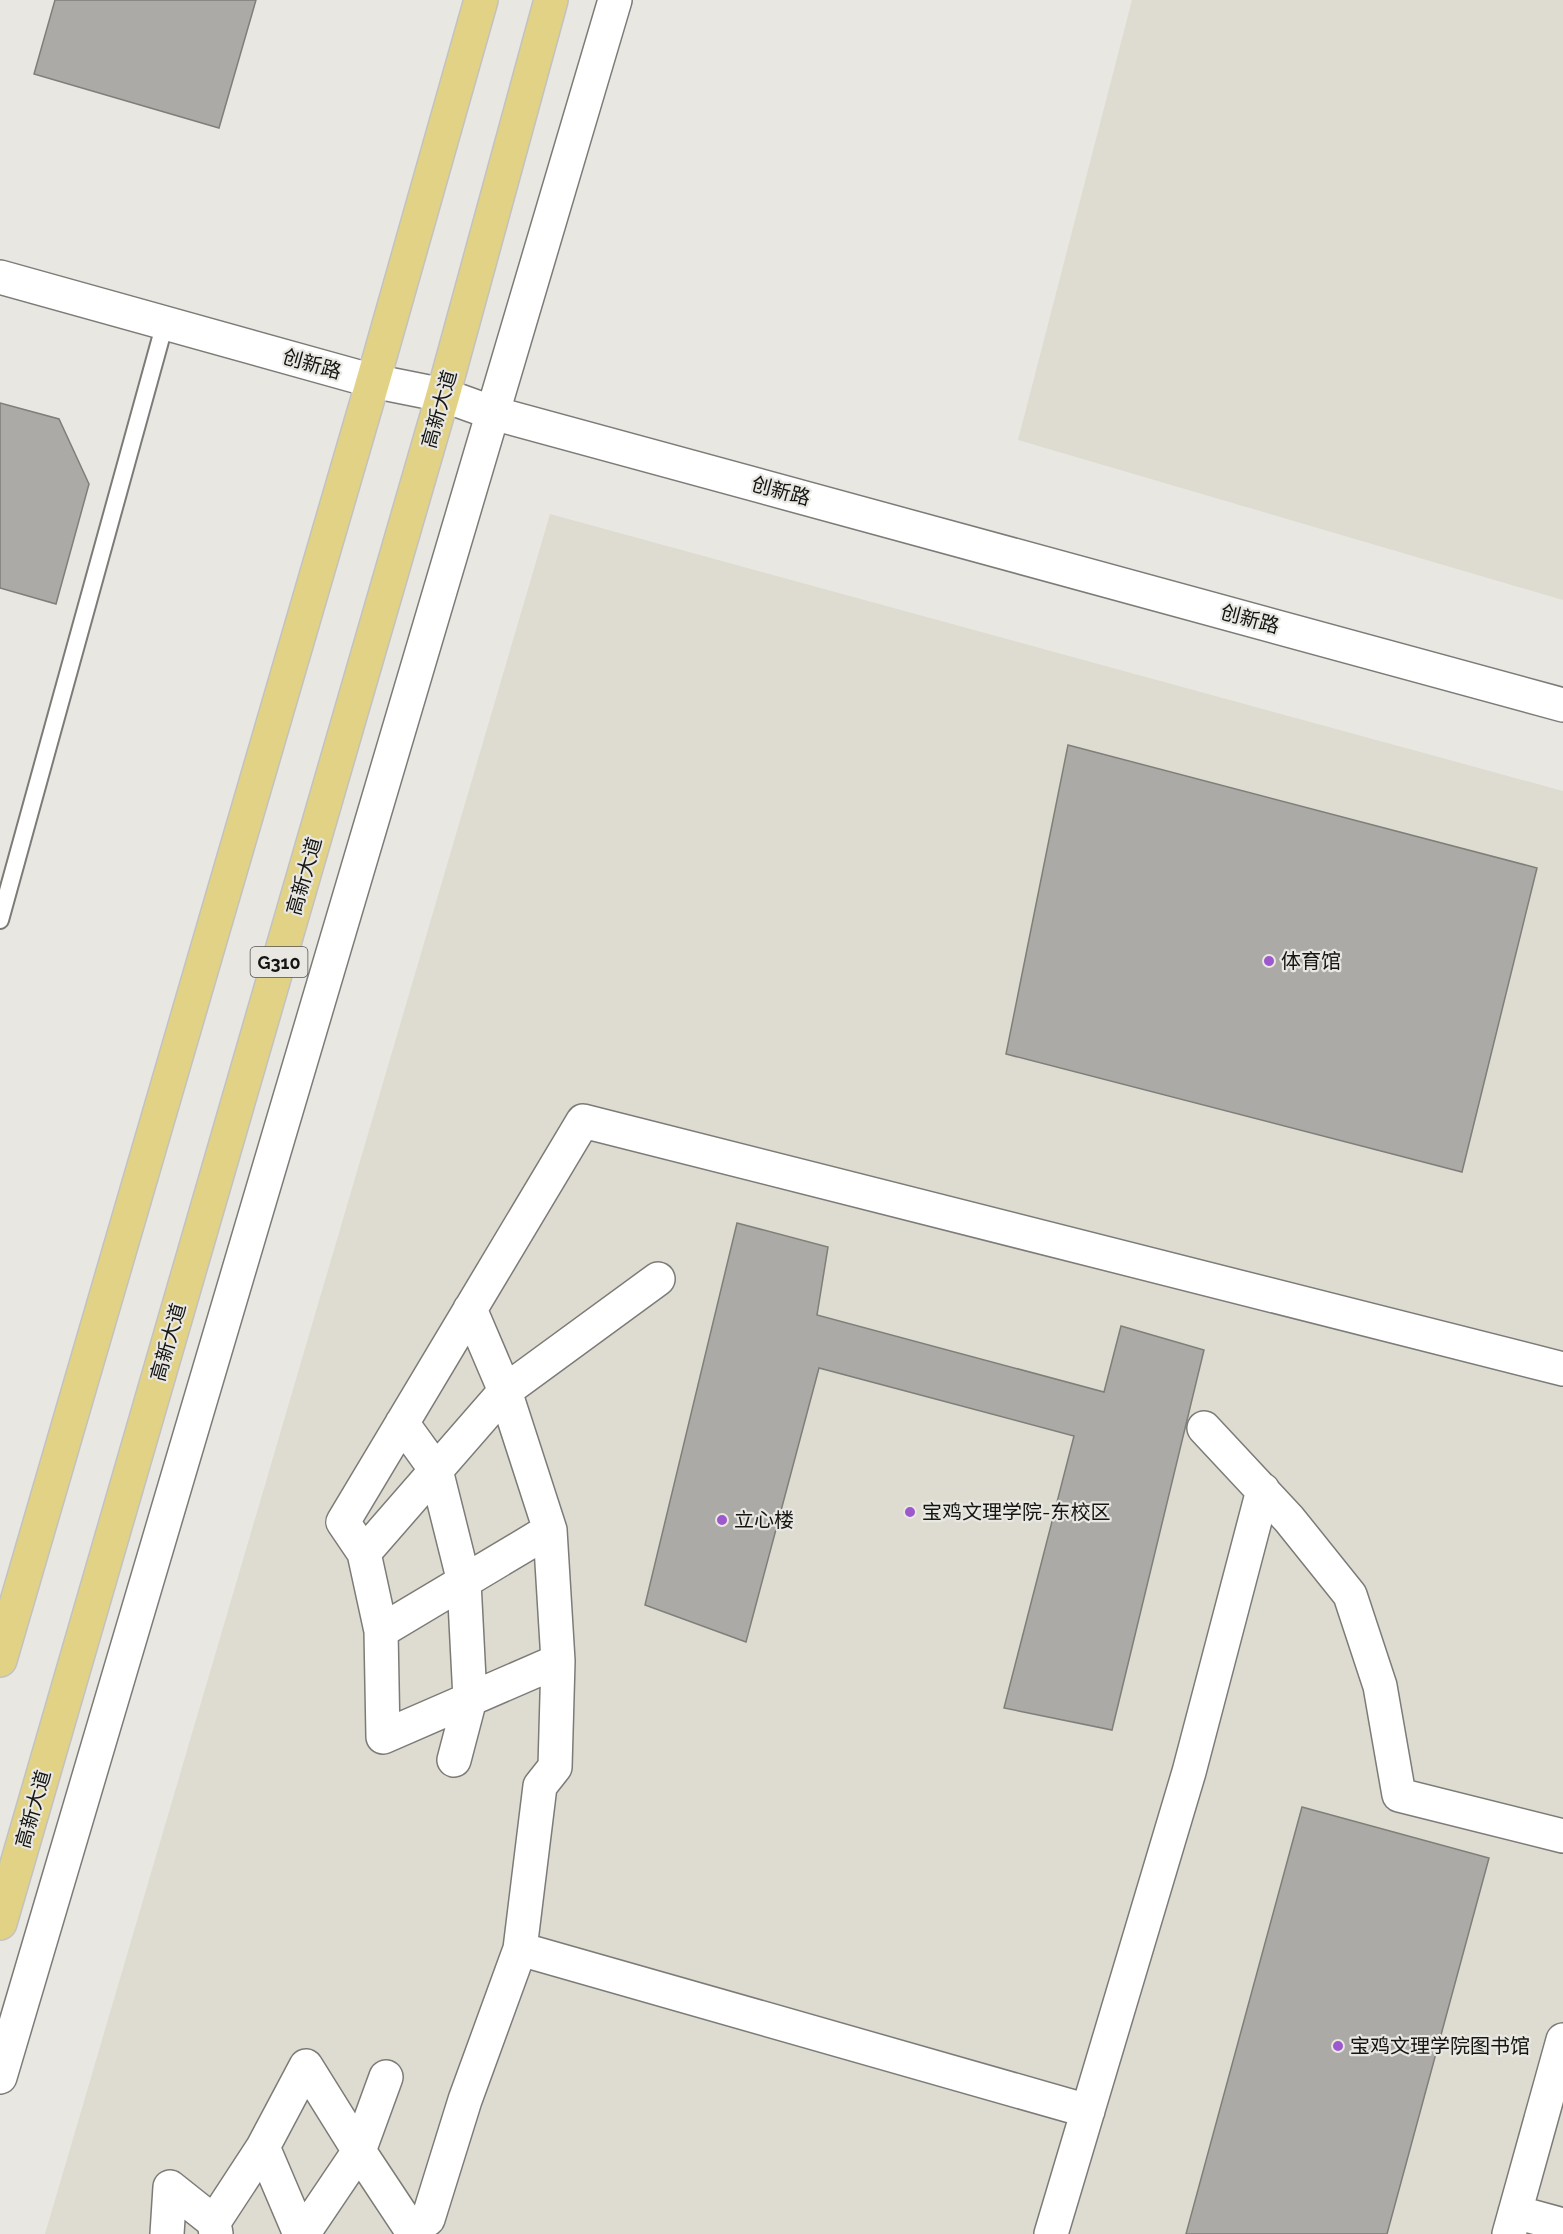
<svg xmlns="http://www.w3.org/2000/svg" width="1563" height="2234" font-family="Raleway,'Noto Sans SC',sans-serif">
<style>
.built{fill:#dedcd0}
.building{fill:#abaaa6;stroke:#7f7f7a;stroke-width:1.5}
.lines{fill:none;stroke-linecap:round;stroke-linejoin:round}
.service-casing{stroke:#7c7b77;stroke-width:20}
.minor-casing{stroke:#7c7b77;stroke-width:36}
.tertiary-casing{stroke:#7c7b77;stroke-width:36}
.trunk-casing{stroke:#c2c2c1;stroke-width:36}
.service{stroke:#fff;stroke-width:16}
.minor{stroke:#fff;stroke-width:33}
.tertiary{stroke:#fff;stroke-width:33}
.trunk{stroke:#e2d286;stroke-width:33}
.poi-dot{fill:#9e58cd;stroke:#e8e7e2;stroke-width:2}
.labels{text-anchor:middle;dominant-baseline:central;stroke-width:4.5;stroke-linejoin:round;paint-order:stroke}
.shield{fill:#e8e7e2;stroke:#545350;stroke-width:1.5}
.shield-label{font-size:18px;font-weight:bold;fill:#141412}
.street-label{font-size:20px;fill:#141412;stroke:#e8e7e2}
.poi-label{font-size:20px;fill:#141412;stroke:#e8e7e2;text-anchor:start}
</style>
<rect width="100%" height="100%" fill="#e8e7e2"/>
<path class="built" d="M1132 0H1563V600L1018 440Z
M550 514 1563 791V2234H45Z"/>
<path class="building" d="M55 0H256L219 128 34 74Z
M0 403 59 419 89 484 56 604 0 588Z
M1068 745 1537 868 1462 1172 1006 1054Z
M737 1223 828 1247 817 1315 1104 1392 1121 1326 1204 1350 1112 1730 1004 1708 1074 1436 819 1368 746 1642 645 1605Z
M1302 1807 1489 1858 1387 2234H1186Z"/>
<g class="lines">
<g class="service-casing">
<path id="service" d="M0 920 165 323"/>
</g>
<g class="minor-casing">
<path id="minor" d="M470 1309 505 1391 550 1530 558 1661 555 1767 540 1786 520 1949 1088 2111
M402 1423 436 1470 464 1582 470 1699 454 1760
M1204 1428 1289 1519 1350 1595 1380 1686 1399 1795 1563 1836
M364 1553 505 1391 658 1279
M381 1631 550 1530
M558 1661 383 1737 381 1631 364 1553 343 1522 583 1121 1563 1369
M0 2077 615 0
M1515 2212 1563 2225
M214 2222 263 2147
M167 2234 170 2187 214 2222 216 2234
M300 2234 263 2147 306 2066 359 2151 386 2077
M303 2234 359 2151 412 2231 428 2219 465 2100 520 1949
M1051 2234 1189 1772 1263 1490
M1509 2234 1563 2040"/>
</g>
<g class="tertiary-casing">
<path id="tertiary" d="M0 277 373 381 443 395 493 413 1563 705"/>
</g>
<g class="trunk-casing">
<path id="trunk" d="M0 1660 373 381 481 0
M0 1923 443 395 551 0"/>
</g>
<use href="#service" class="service"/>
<use href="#minor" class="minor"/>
<use href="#tertiary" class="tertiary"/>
<use href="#trunk" class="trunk"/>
</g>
<g class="poi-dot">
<circle cx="1269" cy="961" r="6"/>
<circle cx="910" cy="1512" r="6"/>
<circle cx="722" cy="1520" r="6"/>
<circle cx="1338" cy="2046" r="6"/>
</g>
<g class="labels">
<rect class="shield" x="250.5" y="947" width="57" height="30" rx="4.5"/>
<g class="shield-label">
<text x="279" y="962">G310</text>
</g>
<g class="street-label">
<text transform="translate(312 364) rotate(16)">创新路</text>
<text transform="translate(439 409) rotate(-74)">高新大道</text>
<text transform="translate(781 491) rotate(15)">创新路</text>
<text transform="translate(1250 619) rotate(15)">创新路</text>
<text transform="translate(304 876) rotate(-74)">高新大道</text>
<text transform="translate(168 1342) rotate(-74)">高新大道</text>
<text transform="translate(33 1809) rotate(-74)">高新大道</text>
</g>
<g class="poi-label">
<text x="1281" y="961">体育馆</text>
<text x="922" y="1512">宝鸡文理学院-东校区</text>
<text x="734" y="1520">立心楼</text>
<text x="1350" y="2046">宝鸡文理学院图书馆</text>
</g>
</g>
</svg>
